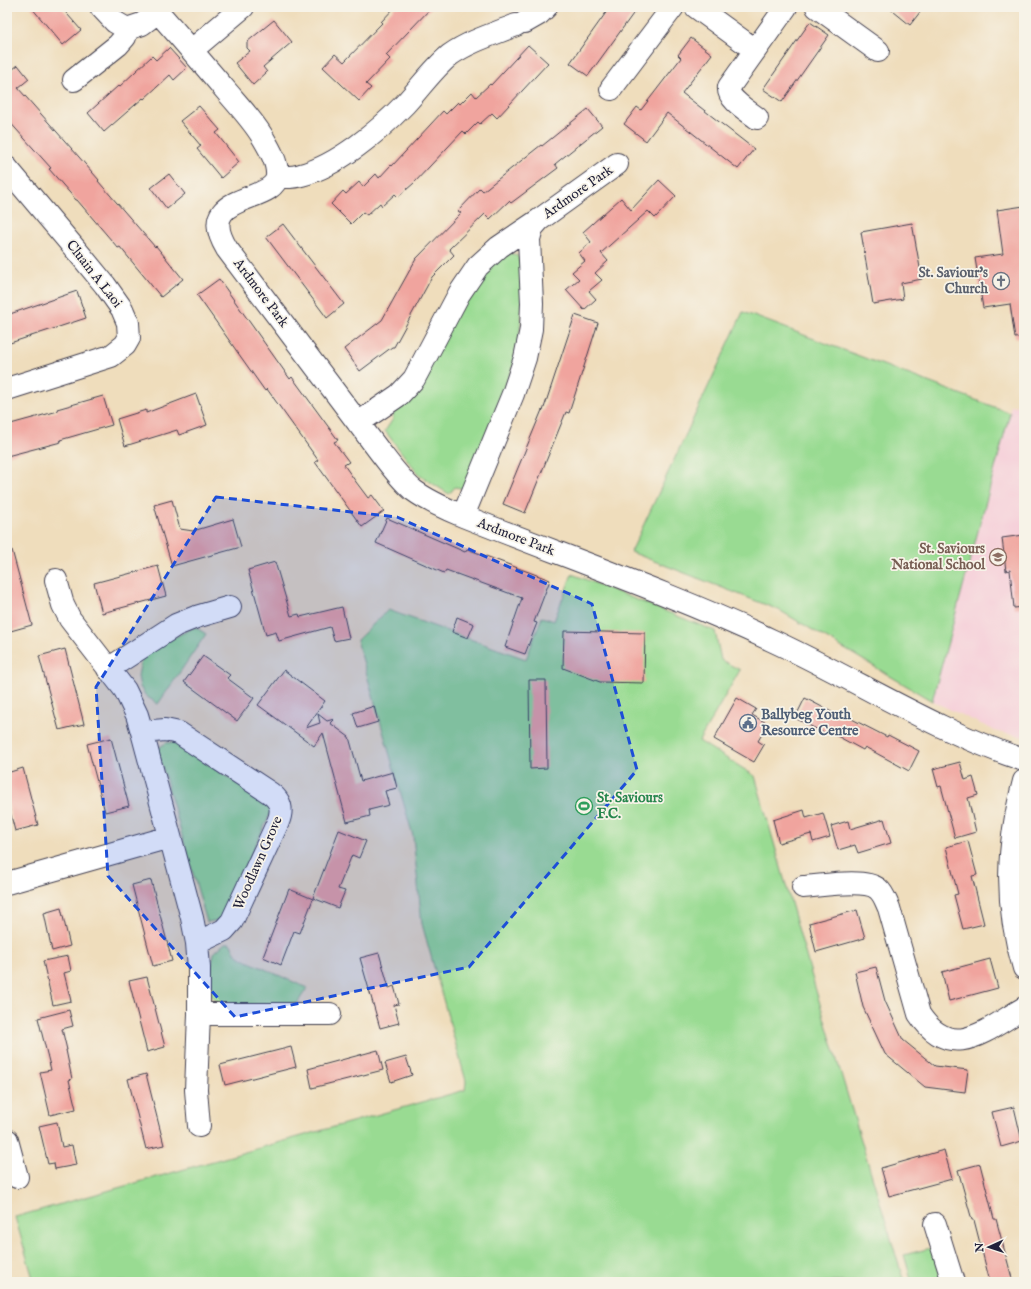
<svg xmlns="http://www.w3.org/2000/svg" width="1031" height="1289" font-family="'IM FELL English',serif">
<style>
.built{fill:#f6cfd9}
.green{fill:#99db92;stroke:#5e7e66}
.building{fill:#f0a49e}
.lines{fill:none;stroke-linecap:round;stroke-linejoin:round}
.minor-casing{stroke:#413e4e;stroke-width:24}
.minor{stroke:#fff;stroke-width:22}
.marked{fill:#1d4ed8;fill-opacity:0.2;stroke:#1d4ed8;stroke-width:3;stroke-dasharray:8 5;stroke-linejoin:round}
.labels{text-anchor:middle;dominant-baseline:central;stroke-width:3.5;stroke-linejoin:round;paint-order:stroke}
.street-label{font-size:14px;fill:#22223b;stroke:#f7f3e8}
.worship-label{font-size:14px;font-weight:bold;fill:#5b616d;stroke:#f7f3e8;text-anchor:end}
.education-label{font-size:14px;font-weight:bold;fill:#785e54;stroke:#f7f3e8;text-anchor:end}
.service-label{font-size:14px;font-weight:bold;fill:#4e5e75;stroke:#f7f3e8;text-anchor:start}
.leisure-label{font-size:14px;font-weight:bold;fill:#27864d;stroke:#f7f3e8;text-anchor:start}
</style>
<rect width="100%" height="100%" fill="#f7f3e8"/>
<filter id="ink" filterUnits="userSpaceOnUse"><feTurbulence type="fractalNoise" baseFrequency=".025" numOctaves="2"/><feDisplacementMap in="SourceGraphic" scale="8" xChannelSelector="R" yChannelSelector="G"/><feConvolveMatrix kernelMatrix="1 2 1 2 8 2 1 2 1" color-interpolation-filters="sRGB"/></filter>
<filter id="wash" filterUnits="userSpaceOnUse"><feTurbulence type="fractalNoise" baseFrequency=".012" numOctaves="4" result="noise"/><feDisplacementMap in="SourceGraphic" scale="16" xChannelSelector="R" yChannelSelector="G"/><feGaussianBlur stdDeviation="0.9" result="paint"/><feColorMatrix in="noise" values="0 0 0 0 0 0 0 0 0 0 0 0 0 0 0 0 0 1.4 0 .05"/><feComposite in="paint" operator="in"/></filter>
<g filter="url(#wash)">
<rect width="100%" height="100%" fill="#efddbc"/>
<path class="built" d="M1024 405V737L998 732 932 701 1011 406Z"/>
<path class="green" d="M506 251 518 256 524 282 518 354 465 489 455 487 449 494 419 475 385 431 393 419V410L485 271Z
M743 312 1010 413 932 701 779 610 631 552Z
M572 574 715 631 721 660 740 670 699 741 755 776 814 984 904 1282H34L15 1217 465 1090 466 1081 422 924 413 836 357 640 388 610 526 659 542 617 554 621Z
M195 627 206 634 158 704 146 696 140 687 138 676 141 661 148 650Z
M175 742 267 803 271 812 221 920 207 922 157 749 166 743Z
M225 943H230L237 955 247 961 307 988 296 1005H221L212 997 207 988 214 953Z
M931 1248 945 1282H912L904 1255Z"/>
<g id="blocks">
<path class="building" d="M31 7H61L81 30 63 45Z
M395 7H432L386 55 390 59 366 84 371 88 359 101 323 67 335 54 344 62 382 23 381 22Z
M610 7H638L588 76 570 63Z
M888 7H924L910 25Z
M274 20 292 42 263 67 267 72 253 85 235 63 250 51 247 48V42Z
M810 22 829 35 782 102 763 89Z
M691 38 712 54 682 93 754 149 738 169 667 113 646 141 624 124 637 107 641 110 681 58 678 55Z
M528 45 548 63 497 118 492 113 480 124 478 122 466 134 463 131 414 183 398 197 395 194 382 206 380 203 367 215 363 212 351 224 331 204 343 191 346 194 359 182 363 187 376 174 379 178 391 165 392 166 443 111 446 114 458 102 460 104 472 92 476 97 490 84 491 85Z
M169 48 187 68 174 80 170 75 144 99 143 98 104 132 88 113 118 86 119 87 152 56 156 60Z
M18 65 29 79 18 88 72 149 99 180 98 181 155 247 156 246 183 279 161 297 120 247 118 248 77 200H76L49 169 51 168 7 119V74Z
M199 106 220 130 216 133 239 162 221 178 197 149 201 146 180 121Z
M588 109 602 126 555 164 558 168 511 203 509 201 490 219 485 214 449 249 454 255 432 277 394 347H392L360 371 344 349 382 320 416 259 461 213 458 211 480 188 483 191 541 145 542 146Z
M169 174 185 194 167 209 151 188Z
M659 180 676 196 655 218 648 211 601 253 608 261 595 273 602 280 589 291 596 299 584 310 566 290 579 279 572 272 585 261 579 253 591 242 583 232 621 198 631 210Z
M1024 206V337L1015 338 1010 304 983 308 975 258 1003 254 997 210Z
M912 223 922 279 901 283 903 299 873 304 861 232Z
M283 224 344 304 327 318 266 237Z
M219 279 290 379 292 377 338 440 334 442 349 462 344 465 356 482 368 498 372 495 384 511 362 527 315 462 318 460 267 389 265 391 197 295Z
M77 291 86 318 7 344V315Z
M575 315 598 323 569 413 566 412 525 513 503 504 542 410 543 411Z
M196 394 207 425 179 435 177 430 125 446 117 419 146 410V413Z
M103 396 112 425 60 440 61 442 7 456V425L58 411 57 409Z
M172 500 180 529 193 531 233 519 241 547 172 566 154 505Z
M387 518 465 552 467 549 550 580 534 622 537 623 525 654 505 647 522 598 446 570 444 573 376 543Z
M1024 535V607L1014 608 1010 570 1006 571 1002 538Z
M12 550 32 625 7 632V551Z
M275 562 291 616 299 614 300 617 342 607 349 638 334 641 330 627 279 641 276 632 266 635 248 570Z
M158 566 166 596 102 613 94 583Z
M457 617 474 624 468 638 452 632Z
M564 631 645 633 644 683 600 682 563 668Z
M65 649 84 724 59 730 39 656Z
M203 656 230 675 227 678 254 698 237 721 184 682Z
M284 670 325 701 306 728 320 723 318 714 327 721 334 719 330 723 349 737 361 781 393 772 397 788 385 791 389 805 369 810 370 816 347 822 323 733 314 746 258 705Z
M529 680H546L547 768 530 769Z
M737 698 756 709 752 715 768 724 758 741 764 745 754 762 714 739Z
M805 698 841 717 842 714 887 737 888 735 919 751 909 771 865 747 863 750 828 731 826 734 795 718Z
M374 706 378 722 358 728 353 713Z
M111 738 129 806 105 812 87 744Z
M960 762 965 780 973 777 978 795 968 798 976 832 955 838 941 786 938 787 933 769Z
M23 768 38 825 15 831 7 800V773Z
M804 810 806 818 823 813 830 837 813 842 811 834 779 843 773 820Z
M884 819 891 843 858 853 855 845 838 850 831 826 848 821 850 829Z
M339 830 366 841 359 858 352 855 338 889 345 891 338 908 313 898Z
M968 841 977 875 972 876 984 924 963 929 954 895 958 894 946 847Z
M151 880 172 961 153 966 132 885Z
M289 889 313 899 300 933 294 931 281 965 263 957Z
M61 908 70 946 52 951 44 913Z
M857 910 865 938 816 952 809 923Z
M379 953 389 988 394 986 399 1004 394 1005 399 1023 380 1028 360 958Z
M68 956 71 971 64 973 71 1001 53 1005 43 961Z
M990 959 998 988 949 1001 942 972Z
M876 967 885 1001 903 1040 935 1066 968 1070 965 1092 925 1087 885 1054 863 1007 855 972Z
M147 977 165 1047 147 1052 129 981Z
M69 1010 73 1026 62 1029 67 1050H66L72 1079 69 1080 76 1109 50 1115 40 1072 51 1070 38 1018Z
M291 1047 296 1067 225 1085 220 1065Z
M378 1050 383 1070 312 1088 308 1069Z
M406 1057 412 1075 391 1082 385 1063Z
M146 1074 164 1145 146 1149 128 1079Z
M1014 1107 1022 1141 1001 1147 992 1112Z
M57 1122 62 1147 72 1145 76 1165 55 1169 54 1163 48 1164 39 1126Z
M944 1150 952 1179 889 1196 881 1168Z
M980 1164 994 1219H996L1013 1282H990L974 1220H972L958 1170Z"/>
</g>
</g>
<g filter="url(#ink)">
<use href="#blocks" fill-opacity="0" stroke="#413e4e" stroke-width="1"/>
<g class="lines">
<g class="minor-casing">
<path id="minor" d="M101 7 115 22 127 29 142 24 158 12C182 39 205 66 228 93 240 107 253 121 262 136 269 148 278 162 277 176 275 205 192 191 227 249L380 452C390 465 400 479 413 490 428 501 446 509 463 516 566 557 671 593 771 640 856 679 935 731 1024 760
M696 7 755 50
M817 7 878 51
M525 22 539 14 546 7
M192 50 243 7
M74 80 118 45 125 37 127 29
M611 89 673 7
M757 118C748 111 727 99 729 87L786 7
M7 168 82 257 105 285 122 309 128 323 129 338 125 345 111 356 7 389
M277 177C285 177 293 178 301 175 337 166 379 131 405 104 420 88 433 69 450 55 470 41 494 34 516 25
M539 220 617 164
M358 423 399 395 414 379 459 294 478 266 499 247 539 220 532 228 529 239 532 303 531 329 525 358 513 394 463 516
M56 580 63 605 70 619 125 690 137 715 142 732
M108 669 176 625 196 617 230 607
M1024 781C1007 846 1004 902 1024 968
M7 883 170 837
M803 887C821 886 865 878 878 889 884 894 886 902 889 908L919 1014C952 1064 987 1029 1024 1008
M197 943 224 930 232 921 278 822C283 810 281 801 270 793L179 733 165 730 142 732 192 918 197 943 199 968V1014L196 1090 199 1126
M199 1014H330
M7 1140 17 1177
M935 1224 953 1282"/>
</g>
<use href="#minor" class="minor"/>
</g>
</g>
<path class="marked" d="M216 497 397 517 592 604 637 770 469 967 235 1017 108 876 96 687Z"/>
<defs>
<g id="church-ring" transform="scale(0.9)"><circle r="9.5" fill="#f7f3e8" stroke="#6b7280" stroke-width="1.5"/><path d="M-1.2-6h2.4v3.5h3.3v2.4h-3.3V6h-2.4V-.1h-3.3v-2.4h3.3Z" fill="#6b7280"/></g>
<g id="school-ring" transform="scale(0.9)"><circle r="9.5" fill="#f7f3e8" stroke="#8d6e63" stroke-width="1.5"/><path d="M0-5L7-2L0 1L-7-2ZM-4 1L0 2.5L4 1V4Q0 6-4 4Z" fill="#8d6e63"/></g>
<g id="civic-ring" transform="scale(0.9)"><circle r="9.5" fill="#f7f3e8" stroke="#5c6f8a" stroke-width="1.5"/><path d="M-.6-6.5H3V-4.5H.6V-3L4-1V1h2V6H-6V1h2V-1L-.6-3ZM-1.2 2.5V6h2.4V2.5Z" fill="#5c6f8a"/></g>
<g id="stadium-ring" transform="scale(0.9)"><circle r="9.5" fill="#f7f3e8" stroke="#2e9e5b" stroke-width="1.5"/><path d="M0-5a6.5 5 0 1 0 0 10a6.5 5 0 1 0 0-10ZM-3.5-1.8h7v3.6h-7Z" fill="#2e9e5b"/></g>
</defs>
<g fill-rule="evenodd">
<use href="#church-ring" x="1001" y="281"/>
<use href="#school-ring" x="998" y="557"/>
<use href="#civic-ring" x="748" y="723"/>
<use href="#stadium-ring" x="584" y="806"/>
</g>
<g class="labels">
<g class="street-label">
<text transform="translate(578 192) rotate(-35)">Ardmore Park</text>
<text transform="translate(94 274) rotate(52)">Cluain A Laoi</text>
<text transform="translate(261 293) rotate(53)">Ardmore Park</text>
<text transform="translate(516 537) rotate(21)">Ardmore Park</text>
<text transform="translate(258 863) rotate(-66)">Woodlawn Grove</text>
</g>
<g class="worship-label">
<text x="988" y="273">St. Saviour's<tspan x="988" dy="16">Church</tspan></text>
</g>
<g class="education-label">
<text x="985" y="549">St. Saviours<tspan x="985" dy="16">National School</tspan></text>
</g>
<g class="service-label">
<text x="761" y="715">Ballybeg Youth<tspan x="761" dy="16">Resource Centre</tspan></text>
</g>
<g class="leisure-label">
<text x="597" y="798">St. Saviours<tspan x="597" dy="16">F.C.</tspan></text>
</g>
</g>
<rect width="1031" height="1289" fill="none" stroke="#f7f3e8" stroke-width="24"/>
<g transform="translate(989 1247) rotate(267)" stroke="#f7f3e8" stroke-width="3" paint-order="stroke">
<path d="M0-3L7 15L0 10L-7 15Z" fill="#22223b"/>
<text y="-6" font-size="11" font-weight="bold" text-anchor="middle" fill="#22223b">N</text>
</g>
</svg>
